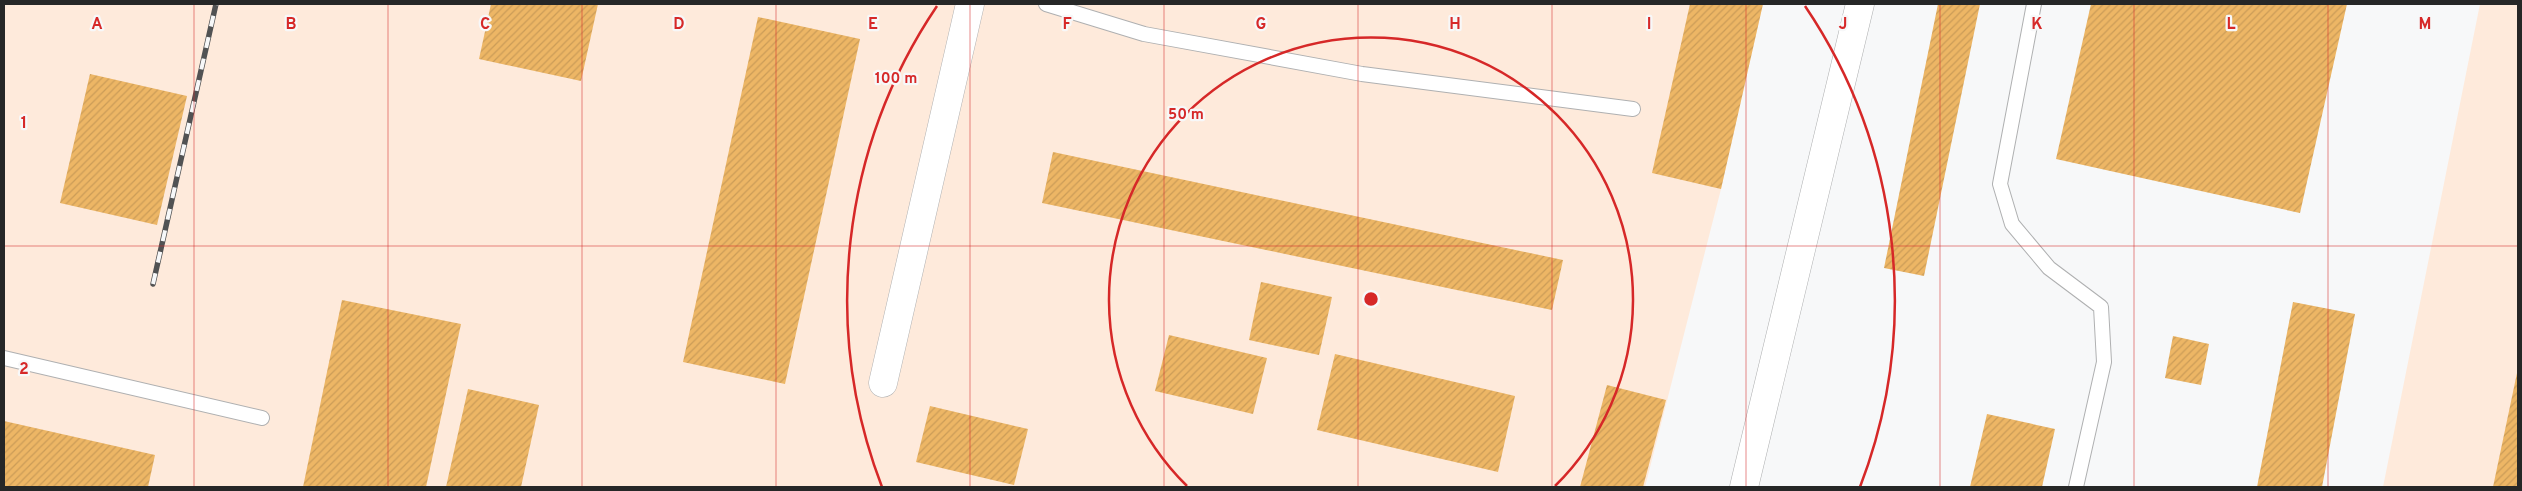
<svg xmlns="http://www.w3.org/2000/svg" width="2522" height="491" font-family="Overpass,sans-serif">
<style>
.industrial{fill:#feeadb}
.building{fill:url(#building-hatch)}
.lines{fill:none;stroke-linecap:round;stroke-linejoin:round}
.lane-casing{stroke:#afb0b1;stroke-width:16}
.street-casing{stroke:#afb0b1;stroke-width:29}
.lane{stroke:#fff;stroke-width:14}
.street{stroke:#fff;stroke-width:28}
.rail-casing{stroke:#515253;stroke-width:5.5}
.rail{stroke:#f7f8f9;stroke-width:4;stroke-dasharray:11;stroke-linecap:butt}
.grid{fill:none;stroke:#d62828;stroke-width:1;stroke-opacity:0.55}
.ring{fill:none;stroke:#d62828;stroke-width:2.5}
.grid-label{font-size:16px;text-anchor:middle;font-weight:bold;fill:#d62828;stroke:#f7f8f9;stroke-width:4.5;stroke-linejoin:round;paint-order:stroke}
.centre{fill:#d62828;stroke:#f7f8f9;stroke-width:2.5}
.ring-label{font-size:15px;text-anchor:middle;font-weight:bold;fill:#d62828;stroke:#f7f8f9;stroke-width:4.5;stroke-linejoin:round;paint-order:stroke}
</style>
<defs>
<pattern id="building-hatch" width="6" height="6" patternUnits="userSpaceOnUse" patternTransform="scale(1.25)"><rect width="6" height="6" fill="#edb665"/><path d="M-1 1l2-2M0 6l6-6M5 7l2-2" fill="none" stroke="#cb9c58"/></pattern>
</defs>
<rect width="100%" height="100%" fill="#f7f8f9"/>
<path class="industrial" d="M4 4H1763L1721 189 1645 487H4Z
M2480 4H2518V487H2383Z"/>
<path class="building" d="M491 4H598L581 81 479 59Z
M1690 4H1763L1721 189 1652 173Z
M1938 4H1980L1924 276 1884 268Z
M2091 4H2347L2300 213 2056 159Z
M758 17 860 39 785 384 683 362Z
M90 74 187 96 157 225 60 203Z
M1053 152 1563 260 1552 310 1042 203Z
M1261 282 1332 297 1319 355 1249 340Z
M342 300 461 324 426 487H303Z
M2293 302 2355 314 2322 487H2257Z
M1169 335 1267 358 1253 414 1155 391Z
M2173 336 2209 344 2201 385 2165 378Z
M1335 354 1515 396 1498 472 1317 430Z
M2517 373 2518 487H2493Z
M1607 385 1666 400 1643 487H1580Z
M468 389 539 405 521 487H446Z
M930 406 1028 429 1014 485 916 462Z
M1987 414 2055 429 2042 487H1970Z
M4 421 155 455 148 487H4Z"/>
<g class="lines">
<g class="lane-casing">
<path id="lane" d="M1046 4 1144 34 1362 74 1633 109
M2034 4 2000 184 2012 224 2049 268 2101 307 2104 362 2076 487
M4 358 262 418"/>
</g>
<g class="street-casing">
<path id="street" d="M883 383 970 4
M1744 487 1860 4"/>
</g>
<use href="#lane" class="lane"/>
<use href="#street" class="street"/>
<g class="rail-casing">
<path id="rail" d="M153 284 216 4"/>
</g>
<use href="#rail" class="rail"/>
</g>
<path class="grid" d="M194 4V487M388 4V487M582 4V487M776 4V487M970 4V487M1164 4V487M1358 4V487M1552 4V487M1746 4V487M1940 4V487M2134 4V487M2328 4V487M4 246H2518"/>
<g class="ring">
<path d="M1187 486A262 262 0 1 1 1555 486"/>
<path d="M882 487A524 524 0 0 1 937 6M1805 6A524 524 0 0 1 1860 487"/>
</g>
<g class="grid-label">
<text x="97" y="29">A</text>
<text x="291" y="29">B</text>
<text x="485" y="29">C</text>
<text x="679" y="29">D</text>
<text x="873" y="29">E</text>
<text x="1067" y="29">F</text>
<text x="1261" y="29">G</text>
<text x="1455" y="29">H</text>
<text x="1649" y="29">I</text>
<text x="1843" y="29">J</text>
<text x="2037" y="29">K</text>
<text x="2231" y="29">L</text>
<text x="2425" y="29">M</text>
<text x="24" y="128">1</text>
<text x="24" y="374">2</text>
</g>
<circle cx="1371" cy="299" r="8" class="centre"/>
<g class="ring-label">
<text x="896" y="83">100 m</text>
<text x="1186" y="119">50 m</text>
</g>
<rect width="2522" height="491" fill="none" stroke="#262727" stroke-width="10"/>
</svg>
